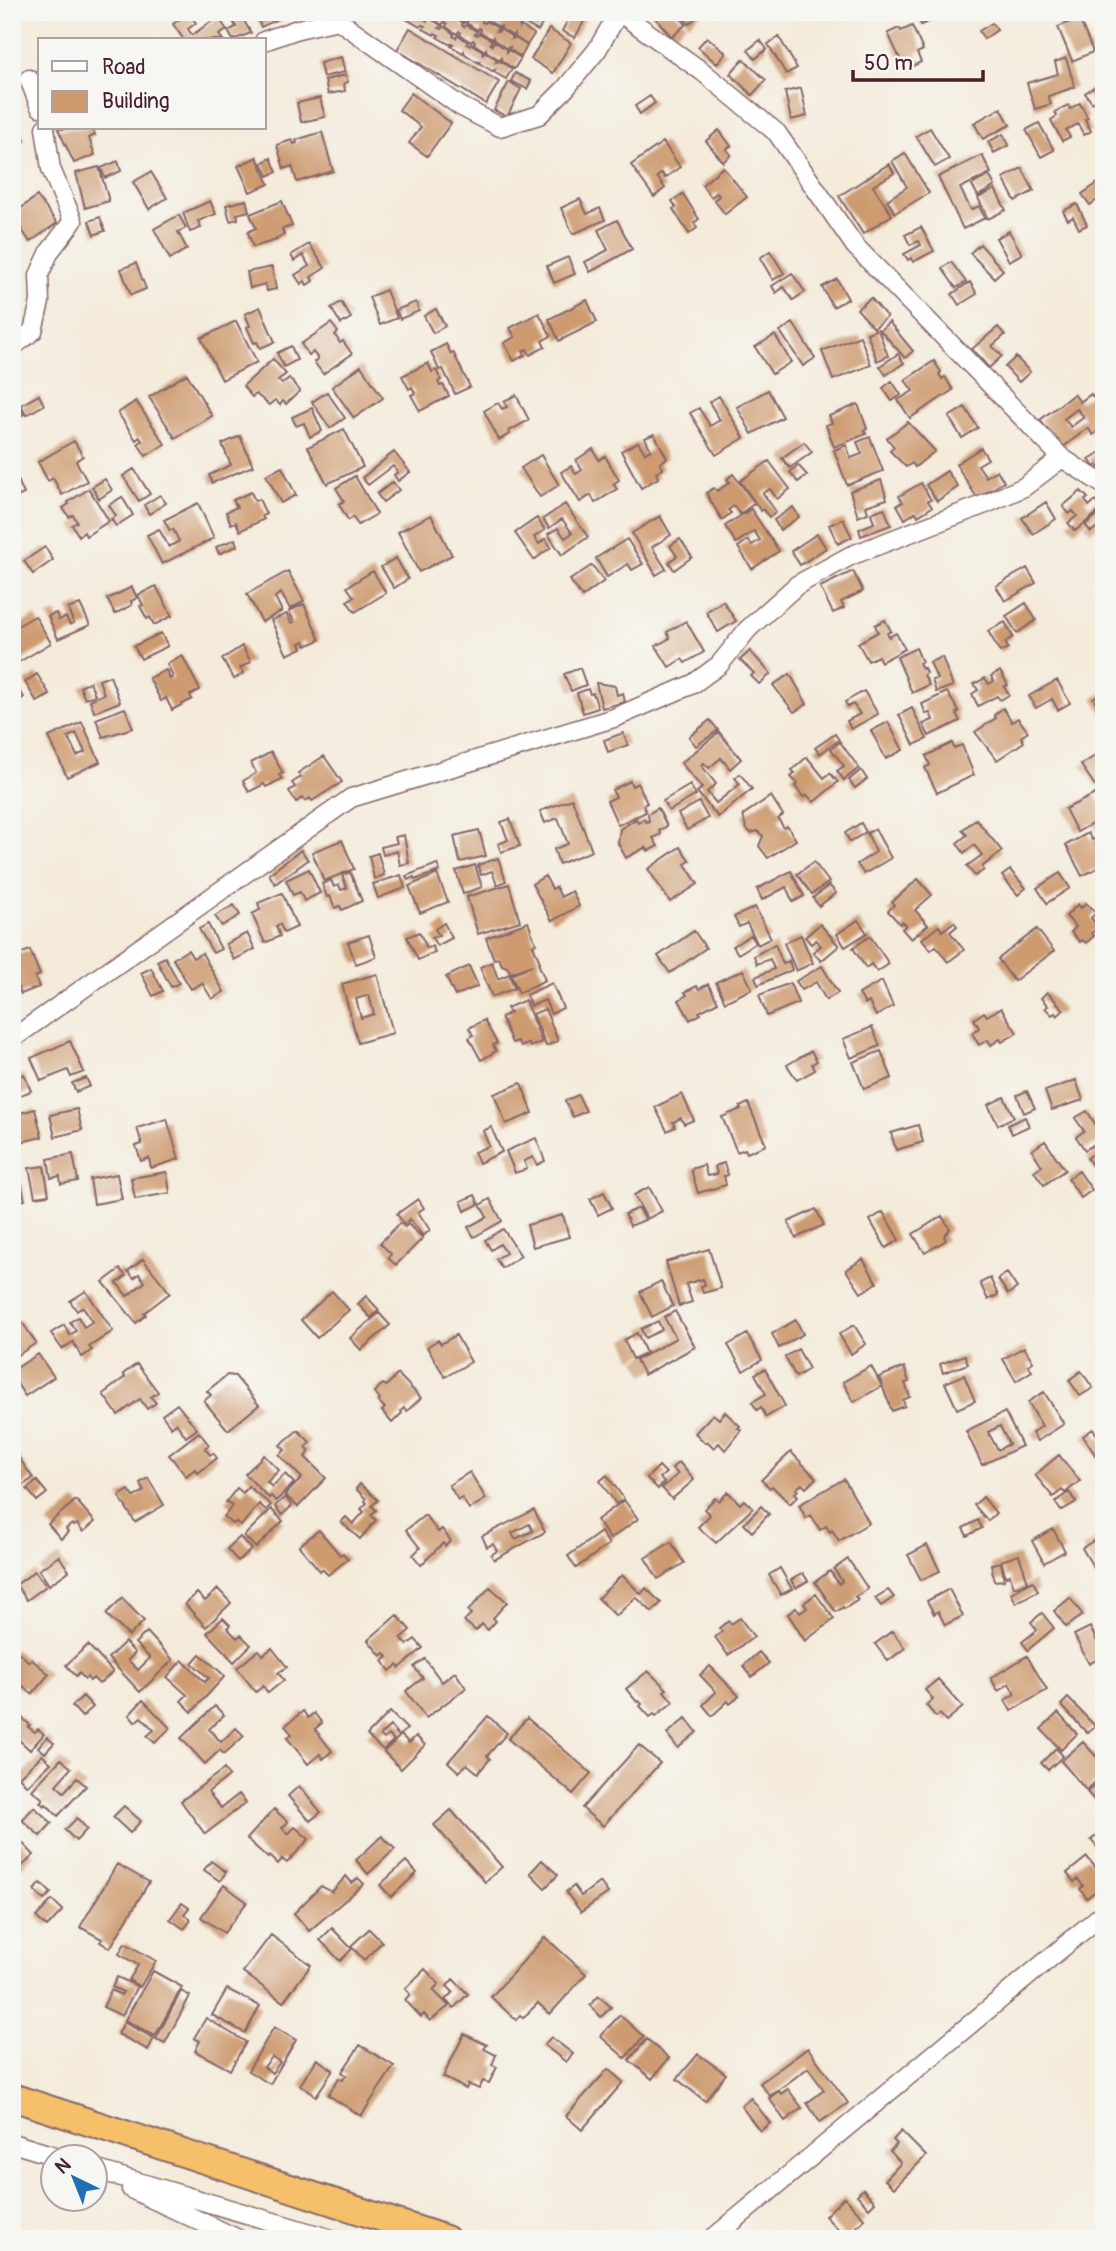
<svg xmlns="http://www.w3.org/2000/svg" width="1116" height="2251" font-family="Pangolin,sans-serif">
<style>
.building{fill:#ce9b71;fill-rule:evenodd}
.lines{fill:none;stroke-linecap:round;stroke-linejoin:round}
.minor-casing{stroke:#866668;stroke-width:21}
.highway-casing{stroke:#866668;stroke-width:30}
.minor{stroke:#fff;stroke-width:18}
.highway{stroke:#f6c06b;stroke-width:26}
</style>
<rect width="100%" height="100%" fill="#f6f6f2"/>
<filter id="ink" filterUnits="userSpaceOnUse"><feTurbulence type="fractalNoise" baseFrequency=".0143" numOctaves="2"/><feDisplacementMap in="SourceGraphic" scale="14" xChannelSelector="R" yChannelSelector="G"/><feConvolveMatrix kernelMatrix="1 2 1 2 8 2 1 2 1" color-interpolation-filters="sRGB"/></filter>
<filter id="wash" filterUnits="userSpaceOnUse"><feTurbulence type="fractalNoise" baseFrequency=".00686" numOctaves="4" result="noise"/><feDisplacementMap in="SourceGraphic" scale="28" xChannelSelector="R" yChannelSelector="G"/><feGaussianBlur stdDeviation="1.57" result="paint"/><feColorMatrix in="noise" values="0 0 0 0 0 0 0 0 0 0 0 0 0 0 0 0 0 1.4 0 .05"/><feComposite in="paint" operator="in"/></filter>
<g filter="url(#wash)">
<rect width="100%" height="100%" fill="#f4ebda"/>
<g id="blocks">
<path class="building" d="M228 12H239L251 33 233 40 228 31 236 27Z
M254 12H294L261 27Z
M408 12H420L426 16 424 19 427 21 429 18 441 25 439 28 442 29 443 26 454 34 453 36 456 38 458 35 468 42 467 44 470 46 471 44 483 51 482 54 483 55 485 52 498 60 496 62 500 61 512 69 506 79 494 72 495 70 492 71 479 63 480 61 477 62 465 54 464 51 463 53 451 46 453 44H449L437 37 439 35 435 33 434 35 423 29 425 26 422 25 420 27 405 18Z
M422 12H445L449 14 447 17 450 18 452 16 463 23 462 25 464 27 466 25 477 31 475 34 478 35 479 33 492 40 490 43 492 45 494 41 506 49 507 52 508 50 521 58 514 69 502 61 501 58 500 60 487 52 486 49 485 51 474 44 475 42 473 40 471 42 460 35 461 33 459 31 457 34 446 27 447 24 444 22 442 25 432 18 433 15 431 14 429 16Z
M453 12H469L471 15 472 13 483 19 482 22 485 23 486 21 498 28 496 31 498 32 500 29 512 37 511 39 515 38 527 46 521 57 509 49 510 47 506 48 494 40 493 37 492 39 480 32 481 30 479 28 478 30 466 23 468 21 465 20 464 22 452 14Z
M475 12H498L505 16 503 19 505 21 507 18 519 25 520 28 521 26 534 34 527 45 515 37 514 34 513 36 500 28 502 26 499 27 487 20 486 16 484 18Z
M512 12H529L527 14H531L544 21 538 31 525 24 524 21 523 23 510 16Z
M572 12H589L575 38 562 31Z
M650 12H675L686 24 672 37Z
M683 12H703L689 24 681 14Z
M916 12H941L942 16 921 25Z
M189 13 196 23 188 29 192 35 218 17 227 30 219 35 223 40H184L173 24Z
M1079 18 1093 52 1072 61 1058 27Z
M992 23 997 30 984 39 979 31Z
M912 26 923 50 917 53 921 62 905 70 888 33 899 28 901 31Z
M410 28 499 82 486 104 397 50Z
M549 29 571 43 553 73 531 59Z
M707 37 726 53 717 64 698 47Z
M779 37 797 68 786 74 768 44Z
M760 40 767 49 755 59 748 50Z
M341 57 345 72 323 77 320 63Z
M1066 58 1075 87 1048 96 1051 104 1035 109 1027 83 1058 74 1055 62Z
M743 59 766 80 752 95 730 74Z
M515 73 531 81 527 89 511 81Z
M346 75 348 82 344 83 345 91 328 94 325 80Z
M509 82 521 89 507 117 494 110Z
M1100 83 1104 88V95L1092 103 1085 93Z
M801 88 807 116 791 120 785 92Z
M411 93 451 123 427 156 409 143 421 127 399 110Z
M650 96 655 103 640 114 635 106Z
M320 98 325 117 301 122 297 103Z
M1080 103 1088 118 1085 119 1091 131 1084 135 1078 124 1066 130 1070 137 1062 141 1051 120 1057 116 1055 112 1068 105 1070 109Z
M1001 108 1010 125 983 139 974 123Z
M12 114 25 140 13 147 12 145Z
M1039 123 1054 150 1041 157 1026 130Z
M79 128H92L95 135 89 138 95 155 74 163 58 129Z
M930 128 949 159 935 167 916 136Z
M719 130 731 146 726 149 731 155 723 162 706 141Z
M322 132 333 171 297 182 292 166 284 169 277 145 292 140 294 144 297 143 296 140Z
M1003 134 1009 145 994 153 988 142Z
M663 142 680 167 665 178 662 173 657 177 665 188 654 197 631 165Z
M905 153 929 193 895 213 887 200 907 187 892 161Z
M982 155 991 173 960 188 971 210 979 206 985 218 963 229 938 177Z
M257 157 269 184 250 192 238 166Z
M271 158 277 172 268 176 262 163Z
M118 161 121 171 105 178 101 168Z
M889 164 894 173 873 186 892 215 863 234 839 196Z
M99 167 109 201 85 208 76 173Z
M723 167 747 197 725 214 714 200 719 196 717 193 711 197 702 185Z
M1022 168 1034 191 1015 201 1003 178Z
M151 172 167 198 149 209 133 182Z
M989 175 995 186 978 196 972 185Z
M1104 179V195L1090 205 1082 194Z
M995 189 1006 210 988 219 978 198Z
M683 194 699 219 694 223 697 228 689 234 673 209 676 207 672 201Z
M37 196 57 223 30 242 12 215Z
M580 199 587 214 600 208 605 220 573 234 561 208Z
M246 200 249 211 237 214 238 219 230 221 226 205Z
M210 201 216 214 198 221 201 228 190 232 183 213Z
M282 201 292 226 282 229 284 235 276 238 277 240 253 247 248 232 256 228 250 214Z
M1077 204 1087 225 1079 229 1073 217 1068 220 1063 211Z
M179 215 186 228 178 232 187 249 170 259 154 229Z
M100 217 105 231 94 235 89 221Z
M617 220 632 249 590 272 585 262 608 250 598 230Z
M921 227 934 251 913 262 911 258 908 260 904 254 921 245 919 241 910 245 905 235Z
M1009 231 1022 254 1009 261 996 238Z
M309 244 325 268 311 277 313 281 307 285 305 281 301 284 295 275 309 266 303 255 294 261 291 255Z
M980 244 1003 270 994 278 970 253Z
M770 251 784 273 773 280 760 258Z
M568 257 575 274 554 283 547 266Z
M951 262 966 282 956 288 942 268Z
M136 263 146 289 131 295 121 269Z
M272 267 276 289 267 291 265 284 250 288 247 272Z
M792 273 805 292 793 300 784 287 776 293 772 286Z
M837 279 848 299 833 307 822 287Z
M970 282 977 294 959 305 952 294Z
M386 290 397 318 380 325 369 297Z
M871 298 887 317 874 328 857 309Z
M587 300 597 322 559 341 549 319Z
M341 302 351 318 341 324 331 308Z
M416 302 419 311 400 319 396 310Z
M260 307 275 342 260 348 257 342 254 343 247 327 250 326 245 314Z
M436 309 445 326 433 333 424 316Z
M539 313 551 336 542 341 545 347 530 355 527 349 523 351 525 355 514 361 504 343 515 337 510 328Z
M236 321 257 362 222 380 201 338Z
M889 322 913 351 905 358 880 330Z
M331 323 338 332 335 335 340 343 343 341 352 354 323 374 314 362 318 359 313 352 309 355 301 344Z
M793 323 815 358 803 366 780 331Z
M998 327 1005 335 992 346 1002 356 989 368 972 349Z
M878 329 888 356 877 361 867 333Z
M775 335 791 362 772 374 755 347Z
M860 336 871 365 833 380 822 351Z
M446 344 451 354 453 352 470 387 455 394 443 369 439 370 431 352Z
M291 346 297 360 284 367 277 353Z
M898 354 904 363 886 375 880 366Z
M1016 357 1030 372 1019 382 1005 367Z
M273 359 286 374 278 380 282 384 289 378 300 391 286 404 283 401 280 405 275 400 269 405 256 394 252 397 243 386Z
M934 361 941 372 939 374 942 379 945 377 953 390 910 418 898 400 913 391 905 380Z
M428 363 432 372 436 370 441 380 438 382 440 386 443 385 449 396 420 411 411 395 415 393 412 387 409 389 402 376Z
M361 366 383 398 354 418 332 387Z
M187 374 212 416 175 438 149 397Z
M892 381 901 395 892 401 883 388Z
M768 390 783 417 752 434 737 407Z
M327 392 345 418 330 428 312 402Z
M12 394 24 414 12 421Z
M1074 394 1080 402 1091 394 1104 411V426L1093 435 1088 428 1062 448 1040 420ZM1077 409 1084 417 1071 427 1064 419Z
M39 395 44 405 26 415 21 405Z
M516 395 529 420 509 431 510 434 499 440 484 411 498 403 502 409 507 407 504 401Z
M719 396 744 438 716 455 690 413 699 408 710 426 720 420 709 402Z
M136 401 165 444 146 456 138 444 142 441 140 437 136 440 118 413Z
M858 404 867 429 864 430 866 434 834 447 826 425 832 423 829 416Z
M965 407 978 428 962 438 949 417Z
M312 408 322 431 310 437 304 423 296 426 292 417Z
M908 422 935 451 915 467 912 463 906 467 890 451 894 447 887 438Z
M344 429 363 467 327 484 308 447Z
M654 434 667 458 660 463 663 469 656 473 658 478 641 488 621 451 638 442 645 453 651 450 645 438Z
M240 436 253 466 212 483 209 475 231 465 222 444Z
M870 437 883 471 847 485 834 450 846 445 851 458 862 454 857 442Z
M74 441 83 456 76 461 87 481 62 495 53 478 48 481 38 462Z
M804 442 812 452 790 468 782 458Z
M981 448 988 459 978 465 986 477 997 470 1004 482 977 498 956 464Z
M593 449 599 460 605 456 619 480 613 484 617 489 595 503 591 495 580 502 561 472 571 466 576 474 582 470 576 460Z
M1104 450V470L1101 471 1097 465 1094 467 1089 459Z
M394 452 410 472 398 481 394 475 398 472 393 466 368 485 362 478Z
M541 455 559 485 540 497 521 468Z
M769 461 790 489 777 499 770 489 763 493 776 512 769 517 763 509 761 511 740 481Z
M798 465 807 475 798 482 790 472Z
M282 467 296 495 281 503 266 475Z
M134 469 150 494 139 501 123 476Z
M947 471 958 487 937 501 926 485Z
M733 474 755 503 740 514 734 506 728 510 731 513 722 520 706 493 714 488 717 491 730 482 727 479Z
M355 476 377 514 358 525 353 517 348 520 339 504 344 501 336 488Z
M105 479 112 490 99 499 92 487Z
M18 480 24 494 12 499V483Z
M881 480 887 499 866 506 868 513 858 517 850 491Z
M393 482 399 490 383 502 377 494Z
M921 483 931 500 928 501 932 507 918 516 916 512 905 519 897 505 903 502 899 496Z
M89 489 109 521 86 536 84 532 79 536 72 525 77 522 73 515 69 517 63 508 69 504 68 502Z
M1081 491 1088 498 1085 500 1089 506 1095 501 1102 509 1075 531 1068 523 1077 516 1073 511 1069 514 1063 506Z
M251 492 255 501 259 499 266 514 262 516 264 519 240 531 236 522 231 524 226 512 237 507 233 500Z
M160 495 166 503 149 514 144 505Z
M122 497 133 515 116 526 111 519 116 516 109 505Z
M1046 502 1056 519 1033 534 1022 518Z
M198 503 214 538 162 564 147 535 159 529 169 547 179 541 173 529 170 531 164 520Z
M565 504 588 537 562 555 548 534 558 528 565 538 572 533 562 519 549 528 543 519Z
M793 507 799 517 780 530 774 520Z
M884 508 891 525 861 536 859 529 874 523 871 513Z
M751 509 779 551 752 569 738 547 748 540 752 545 760 540 754 531 736 543 725 526Z
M1104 510V527L1101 524 1091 532 1085 525Z
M431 515 452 555 419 572 398 532Z
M660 516 671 535 652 547 666 569 656 575 632 533Z
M537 518 545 530 534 537 539 544 545 539 551 547 534 560 515 533Z
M843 519 852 537 838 544 829 525Z
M817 534 826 548 800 565 791 551Z
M235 539 237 546 219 554 216 547Z
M627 539 643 564 632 570 628 564 607 577 596 558Z
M680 539 692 557 674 570 669 562 677 556 670 546Z
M45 547 53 560 33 574 24 561Z
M396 558 408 579 394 588 381 567Z
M592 565 604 581 582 597 570 580Z
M1027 568 1036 583 1005 601 996 586Z
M288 571 304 601 290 609 281 593 275 597 282 611 262 622 247 594Z
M373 571 386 593 355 612 347 601 354 597 347 587Z
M853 571 863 591 841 602 844 608 833 613 820 587Z
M156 586 172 616 154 625 150 617 147 619 140 606 143 605 138 595Z
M132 587 137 598 131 601 132 605 115 614 107 599Z
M723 601 736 621 718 632 706 612Z
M1026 603 1036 620 1017 633 1006 616Z
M80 604 90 625 58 639 48 616 56 613 59 620 66 617 70 625 74 623 68 609Z
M304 604 320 640 306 646 304 641 300 643 302 648 287 655 271 620 287 614 291 623 294 622 289 611Z
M35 616 51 643 19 662 12 650V629Z
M885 620 891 631 887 633 889 637 896 633 905 649 881 662 878 656 868 661 858 643 878 632 875 625Z
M686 621 704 652 685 663 682 659 669 667 656 646 670 638 667 632Z
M1005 622 1013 637 1005 642 1008 648 1000 652 988 631Z
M161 633 168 646 141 659 134 646Z
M242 646 251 662 240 668 244 673 234 679 222 659Z
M916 648 922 662 919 663 922 669 924 668 926 673 924 675 929 685 912 693 897 657Z
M750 651 771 674 759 684 751 676 754 673 740 660Z
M182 655 200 690 190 695 192 699 172 710 166 698 161 701 149 678 166 670 170 679 173 677 167 664Z
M942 657 953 686 936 692 932 680 937 679 930 662Z
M580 668 586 685 571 691 564 674Z
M1000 671 1008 685 1004 687 1009 695 1000 700 997 696 978 706 972 694 978 690 974 684 985 678 989 684 994 681 991 676Z
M37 674 50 695 37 702 25 682Z
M790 674 807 704 794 712 773 685Z
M110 676 120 702 94 712 90 700 104 694 99 680Z
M1057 680 1070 703 1058 710 1052 699 1036 708 1029 696Z
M90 682 95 695 85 699 80 687Z
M596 683 615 686 617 695 623 693 625 702 602 708Z
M12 684 24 697 12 708Z
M588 689 590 694 593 693 598 708 583 713 577 693Z
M864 691 878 714 851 729 847 721 860 714 853 704 848 707 845 702Z
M947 692 959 712 956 713 960 721 929 736 923 724 933 720 930 713 926 714 922 704Z
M1104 692V716L1093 698Z
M125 708 133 728 103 737 96 719Z
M912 708 927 739 914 745 899 715Z
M1003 708 1012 722 1018 718 1028 732 1021 737 1024 742 997 760 975 732 996 718 994 715Z
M710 720 718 730 696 746 689 737Z
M82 722 100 762 67 777 49 737ZM76 733 85 752 77 756 68 737Z
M888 722 903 750 886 759 871 731Z
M719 732 741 759 730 769 721 758 709 768 704 763 701 765 716 784 707 792 716 803 740 784 735 778 740 774 752 789 718 817 697 792 702 788 681 763Z
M623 733 628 745 608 752 604 740Z
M835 734 839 740 820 754 815 748Z
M840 742 859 768 844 780 837 771 844 766 831 749Z
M952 743 954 748 962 745 974 775 937 793 925 768 930 765 926 756Z
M1104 750V781L1096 787 1081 765Z
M271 752 283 773 279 775 282 779 266 787 264 784 249 792 243 781 256 773 251 763Z
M324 756 342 782 312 801 310 798 305 801 302 798 296 802 289 791 295 787 292 783 301 777 298 773Z
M807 757 824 778 830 773 838 782 814 802 807 795 804 798 795 786 798 784 791 777 795 773 792 770Z
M861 770 867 779 855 788 849 780Z
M630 781 632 786 638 783 647 803 643 805 646 812 618 825 607 801 616 797 612 790Z
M690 785 696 795 669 811 663 801Z
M1095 794 1104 811V829L1098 832 1093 823 1077 832 1065 809Z
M771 796 783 815 778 819 784 828 787 826 796 840 768 858 759 846 763 836 757 831 751 833 746 828 743 815Z
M572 799 592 851 559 864 554 849 568 844 558 818 545 823 540 811Z
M699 802 708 818 687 830 678 814Z
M658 808 667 826 659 831 661 834 653 838 658 846 648 851 646 847 626 858 618 843 620 829 636 819 638 823 644 819 646 822 649 821 648 814Z
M510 819 520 846 501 852 498 844 508 840 501 822Z
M976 819 1002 851 982 867 984 870 975 876 967 866 982 855 974 845 964 853 957 843 967 835 962 830Z
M861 823 866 832 850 842 845 833Z
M875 829 891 858 864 874 857 864 876 852 867 833Z
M479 830 486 856 460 862 454 836Z
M1088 833 1092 840 1104 834V865L1082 876 1066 845Z
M404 835 409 863 400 865 397 851 383 855 381 847 397 843 395 837Z
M342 840 354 869 324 881 312 852Z
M680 847 690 861 685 864 698 884 670 902 648 869Z
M301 850 308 860 275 884 269 874Z
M378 853 384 875 374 879 369 856Z
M498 858 506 881 497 885 492 871 481 875 478 865Z
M814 862 829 882 812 894 797 874Z
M437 864 440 871 415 880 414 877 408 880 406 876Z
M475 865 482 887 463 894 456 871Z
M309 869 320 893 304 901 300 892 293 895 286 880Z
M1010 870 1026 888 1018 895 1002 876Z
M791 871 804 896 793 902 786 887 762 900 757 889Z
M350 872 362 901 342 910 340 906 335 908 330 896 327 897 322 884 331 880 334 887 339 885 341 890 347 888 342 875Z
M1060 873 1070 888 1047 903 1037 888Z
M437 874 448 902 420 913 409 886Z
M401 875 405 888 378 898 373 884Z
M545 876 552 889 556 887 561 897 572 891 579 906 552 921 532 884Z
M918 879 932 895 915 910 928 925 911 939 902 929 906 925 902 922 900 924 888 911 894 905 892 902Z
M509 884 520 921 478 934 467 897Z
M829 885 836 893 819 906 813 898Z
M282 893 297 927 284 933 280 924 276 926 280 936 265 943 252 914 260 910 258 903Z
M1086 903 1096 913 1091 918 1099 927 1091 933 1094 936 1086 943 1082 940 1080 942 1071 932 1076 927 1066 916 1078 904 1081 908Z
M234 905 240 915 222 926 215 916Z
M755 907 771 938 758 945 747 923 739 927 734 917Z
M858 920 867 933 845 947 837 934Z
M528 922 536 944 533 945 540 962 538 963 545 980 519 993 511 975 532 965 511 973 507 967 502 965 499 958 494 959 486 938Z
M954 922 957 926 950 932 964 950 948 962 936 946 931 950 922 939 939 926 942 931Z
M444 923 452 938 437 946 432 938 439 935 435 929Z
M208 924 221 949 213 953 199 929Z
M820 924 839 946 821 961 813 952 821 946 816 940 811 944 805 937Z
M1037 929 1054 951 1014 981 998 959Z
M694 931 706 948 670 973 658 956Z
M419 932 427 948 432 946 435 952 418 960 407 937Z
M247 933 255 949 234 960 226 944Z
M369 935 376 957 356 964 348 942Z
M751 935 756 943 738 954 733 946Z
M801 935 813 963 796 971 784 943Z
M870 936 889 964 877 972 871 964 866 968 853 948Z
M775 944 783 964 789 961 792 970 758 985 755 977 774 969 770 959 757 964 754 956Z
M30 950 40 975 35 977 39 987 21 994 17 986 12 988V957Z
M188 950 193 958 202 953 224 992 212 999 202 983 191 989 173 959Z
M165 957 179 983 171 987 157 961Z
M492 962 498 979 509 974 515 988 492 997 480 967Z
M469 966 478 986 455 996 446 977Z
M822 966 838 993 826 1000 816 982 802 990 796 981Z
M151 968 163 991 153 996 141 973Z
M743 970 752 989 725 1002 716 982Z
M377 974 393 1033 358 1043 342 984ZM369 995 374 1014 361 1018 356 999Z
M882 981 893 1006 876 1016 869 1002 865 1004 859 994Z
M552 983 563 1008 551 1014 545 1000 531 1006 526 995Z
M790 983 798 1003 767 1016 759 995Z
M708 984 718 1002 699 1012 701 1014 690 1020 679 1000 687 995 685 992 697 986 699 989Z
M1047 992 1064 1010 1057 1016 1055 1013 1052 1015 1045 1008 1048 1006 1041 998Z
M525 1000 542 1042 530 1047 529 1043 521 1047 518 1041 512 1043 501 1017 510 1013 507 1008Z
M1001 1008 1017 1033 1002 1042 1000 1039 991 1045 988 1040 979 1045 972 1033 979 1028 974 1019 984 1012 987 1016Z
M545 1009 558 1041 546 1046 533 1014Z
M484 1020 497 1043 493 1045 496 1051 481 1060 469 1038 473 1035 469 1028Z
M872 1027 880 1046 851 1058 843 1039Z
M70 1041 84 1072 71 1077 68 1070 41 1081 31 1058Z
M811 1051 817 1061 812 1064 815 1070 797 1080 787 1065Z
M881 1051 892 1078 864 1089 853 1062Z
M24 1074 31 1091 16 1097 12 1079Z
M86 1078 90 1086 76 1092 72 1083Z
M1076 1080 1083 1100 1052 1110 1045 1091Z
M521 1083 533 1113 506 1124 494 1094Z
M1027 1091 1035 1108 1024 1113 1017 1095Z
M682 1094 694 1120 684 1124 681 1118 673 1122 675 1127 667 1131 655 1107Z
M578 1095 586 1111 573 1117 565 1101Z
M1004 1097 1014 1117 998 1125 988 1105Z
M748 1103 766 1145 747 1153 745 1149 737 1152 722 1117 741 1109 740 1107Z
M35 1109 42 1137 12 1144V1115Z
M77 1109 82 1130 55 1137 50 1115Z
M1087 1111 1104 1138 1085 1150 1076 1137 1084 1131 1075 1118Z
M1025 1117 1029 1126 1012 1134 1008 1125Z
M167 1119 179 1159 151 1168 149 1158 141 1161 136 1146 142 1144 137 1128Z
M918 1125 923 1142 896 1150 891 1133Z
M491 1127 502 1152 479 1163 474 1152 489 1146 483 1131Z
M536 1138 545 1161 537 1165 533 1157 524 1161 527 1169 515 1173 506 1151Z
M1045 1141 1065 1170 1044 1185 1034 1171 1042 1166 1032 1150Z
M1104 1147V1184L1087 1158Z
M73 1154 78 1181 61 1184 60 1176 51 1178 48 1159Z
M724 1163 728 1175 724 1176 726 1185 698 1193 691 1169 704 1165 707 1176 717 1174 715 1166Z
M44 1166 49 1195 35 1197 29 1168Z
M1079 1171 1092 1190 1081 1198 1068 1179Z
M167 1172 170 1193 135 1199 131 1178Z
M117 1174 122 1199 94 1204 90 1179Z
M20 1178 25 1200 13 1203 12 1180Z
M649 1187 662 1211 647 1219 634 1195Z
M604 1192 612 1208 598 1215 590 1199Z
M475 1195 479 1204 465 1211 461 1201Z
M418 1199 424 1208 418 1212 430 1230 423 1236 410 1219 404 1224 397 1214Z
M490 1199 502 1221 474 1237 468 1227 487 1217 480 1205Z
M639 1208 645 1220 630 1226 625 1214Z
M816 1209 824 1225 796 1238 788 1222Z
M883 1212 899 1240 886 1248 870 1220Z
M563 1215 569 1237 533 1247 527 1225Z
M942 1216 950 1229 944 1236 946 1240 925 1253 913 1234Z
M400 1223 405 1227 408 1224 423 1238 396 1265 388 1258 391 1254 380 1243Z
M503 1229 521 1256 502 1268 496 1259 506 1253 500 1244 491 1250 485 1240Z
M709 1249 721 1288 703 1293 701 1286 705 1285 703 1279 686 1284 692 1302 679 1306 666 1262Z
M143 1259 170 1293 144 1313 146 1315 136 1323 103 1282 120 1269 126 1276 117 1283 127 1296 145 1282 139 1274 134 1278 128 1271Z
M863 1259 877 1283 861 1293 846 1270Z
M1007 1273 1017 1288 1008 1294 998 1279Z
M990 1278 998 1295 988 1300 980 1283Z
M661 1281 673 1306 652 1317 640 1292Z
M86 1291 113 1331 89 1347 92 1350 82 1357 73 1342 62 1349 51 1333 64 1325 70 1335 76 1331 70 1322 78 1317 84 1327 92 1322 83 1307 77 1311 70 1301Z
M332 1291 349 1310 317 1338 301 1320Z
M366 1296 379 1310 371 1318 358 1304Z
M675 1311 695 1347 644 1375 636 1360 676 1338 664 1317Z
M379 1313 390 1325 361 1350 350 1338Z
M20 1319 36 1343 12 1359V1324Z
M796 1320 803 1334 779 1348 772 1334Z
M658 1321 662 1330 645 1338 641 1329Z
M854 1325 866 1344 851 1354 839 1334Z
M637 1333 646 1353 633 1359 624 1340Z
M747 1334 762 1360 743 1371 728 1345Z
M456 1335 471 1362 445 1377 427 1347 438 1340 441 1344Z
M1024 1347 1033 1362 1028 1365 1032 1371 1016 1381 1003 1359Z
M798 1349 809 1369 796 1377 785 1357Z
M38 1354 54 1377 25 1396 12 1376V1371Z
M965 1355 968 1364 943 1373 940 1364Z
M137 1364 158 1392 151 1397 156 1403 147 1409 140 1399 118 1415 103 1394 125 1377 123 1374Z
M871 1366 882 1386 854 1402 843 1382Z
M904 1367 909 1382 905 1383 910 1397 903 1400 905 1406 892 1411 879 1377Z
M765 1369 785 1406 766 1417 761 1407 757 1410 752 1402 766 1394 755 1374Z
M1081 1371 1093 1388 1080 1396 1069 1380Z
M398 1374 421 1398 407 1411 404 1408 401 1411 402 1413 392 1423 382 1411 385 1408 378 1401 380 1399 374 1392 383 1384 386 1386Z
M227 1375 235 1376 259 1405 228 1430 204 1401 211 1395 207 1391Z
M964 1375 975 1401 957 1409 945 1383Z
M1044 1392 1064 1424 1037 1441 1032 1433 1042 1426 1028 1402Z
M177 1404 197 1429 186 1437 176 1423 171 1427 162 1415Z
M725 1412 740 1426 738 1428 741 1430 725 1450 719 1443 714 1448 707 1441 705 1443 695 1433 713 1414 719 1419Z
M1005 1412 1022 1446 982 1465 966 1431ZM1000 1426 1009 1444 998 1450 988 1432Z
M1093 1429 1104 1445V1455L1098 1459 1083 1436Z
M298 1430 310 1442 306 1447 310 1451 305 1457 326 1478 298 1507 285 1495 302 1478 279 1455 285 1450 280 1445Z
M199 1432 209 1445 205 1448 210 1455 213 1453 217 1458 198 1473 195 1469 186 1476 169 1455Z
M15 1452 33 1478 19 1488 12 1479V1454Z
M791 1452 816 1478 806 1488 802 1484 796 1489 798 1490 795 1493 798 1496 790 1504 772 1486 770 1488 761 1480Z
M264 1455 279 1470 267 1482 272 1487 285 1474 294 1483 276 1501 271 1496 269 1498 245 1474Z
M1059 1455 1080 1481 1065 1493 1062 1490 1053 1497 1035 1475Z
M679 1462 694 1480 672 1499 662 1488 678 1474 672 1468Z
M659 1466 666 1473 660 1478 664 1483 658 1489 647 1478Z
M470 1472 486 1499 469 1509 462 1498 458 1500 449 1485Z
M607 1475 624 1499 616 1504 600 1481Z
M148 1478 164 1505 135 1522 119 1496 129 1490 134 1497 144 1491 140 1483Z
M844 1479 869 1523 839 1541 832 1530 830 1532 826 1526 820 1530 811 1515 806 1518 799 1505Z
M37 1481 47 1493 37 1501 27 1489Z
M360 1484 378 1500 372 1506 376 1510 371 1515 376 1520 360 1539 341 1522 346 1517 353 1524 364 1512 361 1509 367 1503 365 1501 366 1499 356 1489Z
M248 1486 271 1505 266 1510 259 1504 241 1526 236 1522 233 1524 224 1517 232 1506 226 1502 237 1488 243 1493Z
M728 1492 740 1504 744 1500 753 1508 716 1543 698 1527 710 1515 704 1509 715 1498 719 1501Z
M1069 1492 1076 1502 1061 1511 1055 1502Z
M285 1497 292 1506 282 1515 275 1506Z
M983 1497 996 1513 988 1521 974 1505Z
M76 1500 95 1522 83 1532 77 1524 74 1526 72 1524 66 1529 68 1532 61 1539 48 1524Z
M624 1500 638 1519 610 1539 597 1520Z
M761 1506 769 1514 752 1532 744 1524Z
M271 1509 283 1521 256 1548 244 1536Z
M534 1510 545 1532 494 1560 491 1555 497 1551 493 1544 487 1547 482 1536ZM529 1524 533 1531 515 1539 512 1533Z
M425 1515 438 1532 442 1529 451 1541 445 1546 443 1543 421 1565 413 1555 420 1548 406 1530Z
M978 1520 982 1528 967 1536 963 1528Z
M1053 1529 1065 1551 1044 1563 1032 1541Z
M319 1530 340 1555 343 1553 348 1559 328 1575 322 1569 320 1571 299 1546Z
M601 1532 609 1544 576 1568 568 1556Z
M1104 1534V1585L1082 1548Z
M240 1537 252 1549 238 1561 227 1549Z
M671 1542 684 1563 658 1579 645 1558Z
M927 1545 940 1571 921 1580 908 1555Z
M1019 1555 1028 1582 1014 1587 1010 1575 1006 1577 1001 1561Z
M59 1556 69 1571 49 1585 39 1570Z
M848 1559 868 1589 855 1597 858 1600 844 1609 843 1607 836 1612 815 1582 830 1571 839 1584 842 1581 834 1569Z
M1001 1562 1004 1580 994 1581 991 1564Z
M780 1568 792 1589 781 1595 769 1575Z
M35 1571 46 1586 27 1600 16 1585Z
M803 1573 808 1581 796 1588 791 1580Z
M622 1575 641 1594 646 1588 661 1603 652 1612 636 1597 616 1616 598 1598Z
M1033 1581 1038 1591 1016 1603 1011 1593Z
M490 1587 507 1602 493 1618 496 1621 488 1630 482 1624 476 1631 464 1621 471 1614 468 1611Z
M218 1589 231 1603 206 1627 185 1604 197 1593 205 1601Z
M949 1589 963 1616 945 1625 938 1611 934 1614 927 1601Z
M888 1590 894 1597 881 1606 875 1598Z
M816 1594 834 1619 805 1641 788 1614 796 1608 800 1613 807 1608 804 1603Z
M122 1598 144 1621 129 1636 106 1614Z
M1070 1598 1083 1615 1066 1627 1054 1611Z
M1042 1613 1054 1628 1028 1650 1022 1642 1037 1630 1031 1622Z
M397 1615 410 1630 401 1638 407 1645 415 1639 423 1648 400 1668 397 1665 390 1671 383 1661 388 1657 385 1653 381 1656 368 1640Z
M223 1618 230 1625 227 1628 237 1638 241 1635 251 1645 234 1662 207 1633Z
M740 1618 754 1637 728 1655 715 1637 722 1632 719 1628 729 1621 731 1624Z
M1090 1627 1104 1656 1089 1664 1074 1635Z
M892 1631 905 1648 888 1661 875 1644Z
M147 1632 173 1660 140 1692 108 1658 125 1642 135 1653 128 1660 138 1670 150 1658 135 1643Z
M88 1645 113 1672 99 1684 93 1678 90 1681 87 1677 85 1679 79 1673 76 1676 66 1665Z
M14 1648 29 1662 31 1659 49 1674 32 1694 23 1686 20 1689 12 1683Z
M272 1648 287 1667 278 1673 284 1680 268 1693 263 1686 256 1692 237 1668 259 1650 263 1655Z
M759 1652 769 1663 752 1677 743 1666Z
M200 1654 225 1676 192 1712 181 1701 187 1695 167 1677 182 1660 205 1682 209 1678 192 1663Z
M1027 1656 1047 1690 1011 1711 1005 1700 1015 1694 1009 1684 998 1691 991 1678Z
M425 1659 442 1682 455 1672 466 1688 426 1718 406 1691 423 1678 414 1667Z
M710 1666 739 1696 730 1704 728 1701 712 1716 703 1705 716 1692 700 1675Z
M648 1671 667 1689 664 1691 673 1702 656 1716 654 1714 650 1717 640 1706 642 1704 639 1701 637 1702 626 1689Z
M938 1679 963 1707 946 1721 940 1714 936 1717 926 1705 933 1699 925 1690Z
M83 1696 93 1707 82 1717 72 1706Z
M1068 1698 1095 1726 1087 1733 1061 1705Z
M143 1700 170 1728 155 1743 147 1736 154 1730 141 1717 135 1722 129 1715Z
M215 1706 224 1715 209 1729 221 1742 236 1728 244 1736 224 1754 220 1750 205 1764 181 1738Z
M303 1711 308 1718 314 1713 322 1723 315 1729 332 1751 323 1759 320 1754 308 1764 287 1738 292 1734 285 1726Z
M390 1712 407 1729 399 1736 390 1726 380 1735 384 1739 389 1735 394 1740 383 1750 367 1735Z
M1058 1713 1077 1734 1061 1750 1041 1729Z
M18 1714 30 1725 28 1727 35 1732 38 1729 44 1734 30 1750 18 1739 12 1745V1720Z
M488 1716 507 1733 487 1756 490 1759 478 1773 467 1764 459 1772 448 1762Z
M527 1718 591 1773 573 1794 508 1739Z
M686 1718 697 1732 678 1748 667 1734Z
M401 1735 409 1743 416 1736 425 1745 401 1769 384 1752Z
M47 1737 54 1743 45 1753 38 1747Z
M1083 1742 1104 1765V1775L1086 1790 1061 1761Z
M639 1745 660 1763 603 1826 582 1808Z
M1056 1748 1063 1756 1048 1770 1041 1763Z
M42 1755 51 1763 27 1786 19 1777Z
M61 1759 71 1768 56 1785 64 1792 77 1778 86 1786 58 1816 46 1804 44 1806 40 1802 43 1799 32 1790Z
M224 1769 229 1776 208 1792 221 1808 239 1794 246 1803 205 1834 181 1801Z
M1104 1778V1811L1087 1792Z
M299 1786 321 1812 310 1821 288 1796Z
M124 1806 141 1821 130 1833 113 1817Z
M34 1807 52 1823 40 1836 22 1820Z
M274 1809 288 1822 282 1828 288 1834 295 1827 309 1839 287 1863 282 1859 278 1864 270 1856 268 1858 247 1839Z
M451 1810 502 1867 485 1882 434 1825Z
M77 1818 87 1829 76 1841 65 1830Z
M1104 1830V1856L1091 1840Z
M12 1832 34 1855 12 1876Z
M382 1836 395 1849 368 1874 356 1860Z
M1087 1857 1104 1878V1884L1087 1898 1080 1889 1083 1886 1078 1879 1074 1882 1067 1873Z
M542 1860 558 1875 545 1888 530 1873Z
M211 1861 226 1872 220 1881 204 1870Z
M406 1861 417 1873 391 1897 380 1885Z
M117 1864 149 1882 110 1948 100 1942 102 1939 80 1927Z
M346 1876 352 1883 358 1878 364 1884 309 1931 294 1913 321 1886 332 1892Z
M600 1882 608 1893 581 1912 566 1892 574 1886 581 1896Z
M41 1883 51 1893 44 1900 34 1890Z
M224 1885 247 1902 224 1933 201 1917Z
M52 1900 63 1910 47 1927 36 1917Z
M182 1903 189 1908 184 1914 191 1920 184 1929 170 1919Z
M332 1928 352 1949 340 1961 320 1940Z
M369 1929 382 1942 364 1960 351 1946Z
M271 1935 311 1965 283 2002 243 1972Z
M545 1937 586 1974 550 2014 538 2003 523 2018 520 2015 516 2020 491 1997Z
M125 1943 156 1961 140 1987 129 1980 138 1965 119 1954Z
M425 1969 439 1984 433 1990 449 2006 430 2021 424 2014 421 2017 405 2000 410 1994 405 1989Z
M153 1971 182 1987 155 2036 125 2020Z
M117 1977 137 1986 122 2016 103 2007 111 1990 121 1995 123 1992 112 1987Z
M453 1979 468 1994 454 2008 445 2000 453 1992 447 1986Z
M227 1989 260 2006 245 2033 212 2015Z
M181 1991 190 1996 165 2043 156 2039Z
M599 1996 611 2007 601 2017 590 2005Z
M620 2015 644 2037 625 2058 600 2036Z
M206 2018 246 2042 230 2070 195 2051 200 2041 194 2038Z
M124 2022 154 2038 148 2050 118 2034Z
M274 2027 296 2040 270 2084 248 2071ZM272 2057 280 2062 272 2073 264 2067Z
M464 2034 487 2045 484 2049 496 2055 492 2065 497 2067 489 2083 483 2081 479 2089 468 2084 466 2089 443 2077Z
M551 2037 573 2054 566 2062 544 2045Z
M647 2039 669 2058 652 2079 629 2060Z
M360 2045 394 2066 361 2116 328 2095 339 2078 343 2080 346 2075 342 2072Z
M808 2048 848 2103 820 2122 807 2103 824 2090 808 2068 770 2096 760 2083Z
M698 2054 726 2074 705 2101 677 2079Z
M317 2059 333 2070 316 2096 300 2085Z
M608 2069 623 2082 582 2130 566 2116Z
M788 2089 802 2108 785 2121 769 2098 779 2091 781 2094Z
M751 2098 770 2123 760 2131 741 2106Z
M901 2131 926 2156 894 2188 885 2180 901 2163 890 2151 897 2144 893 2140Z
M863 2189 875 2202 869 2208 857 2195Z
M844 2197 865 2219 846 2238 825 2216Z"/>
</g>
</g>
<g filter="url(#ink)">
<use href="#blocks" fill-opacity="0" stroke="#866668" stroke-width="2"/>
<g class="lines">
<g class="minor-casing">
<path id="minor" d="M264 41 298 29 338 20 460 106 500 127 539 115 565 89 597 50 619 12 703 72 777 133 855 246 1062 458 1104 485
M29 79 40 107
M12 347 33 331 40 302 39 275 50 251 73 221 51 169 45 128
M12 1039 351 798 614 718 693 684 719 665 748 629 797 585 850 556 988 503 1024 487 1062 458
M12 2143 55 2156
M94 2169 331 2239
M131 2189 238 2239
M712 2239 1104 1913"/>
</g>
<g class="highway-casing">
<path id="highway" d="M12 2097 446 2239"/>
</g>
<use href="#minor" class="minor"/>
<use href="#highway" class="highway"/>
</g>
</g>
<rect width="1116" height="2251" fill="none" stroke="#f6f6f2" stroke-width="42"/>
<rect x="38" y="38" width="228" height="91" fill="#f6f6f2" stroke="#b1a0a2" stroke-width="2"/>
<rect x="52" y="61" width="35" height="10" fill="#ffffff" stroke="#b1a0a2" stroke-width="2"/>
<text x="102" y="74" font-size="21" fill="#4a1f2b">Road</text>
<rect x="52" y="91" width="35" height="21" fill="#ce9b71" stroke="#b1a0a2" stroke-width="2"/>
<text x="102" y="108" font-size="21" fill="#4a1f2b">Building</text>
<g transform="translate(74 2178) rotate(317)"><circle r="33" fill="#f6f6f2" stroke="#b1a0a2" stroke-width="2"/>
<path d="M0-5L12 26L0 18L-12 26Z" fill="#1f6fb2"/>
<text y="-10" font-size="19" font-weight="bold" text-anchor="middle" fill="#4a1f2b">N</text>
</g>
<path d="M853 70v10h130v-10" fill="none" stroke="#4a1f2b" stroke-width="3.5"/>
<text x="864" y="70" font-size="21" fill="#4a1f2b" stroke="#f6f6f2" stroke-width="5" paint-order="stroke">50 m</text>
</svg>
